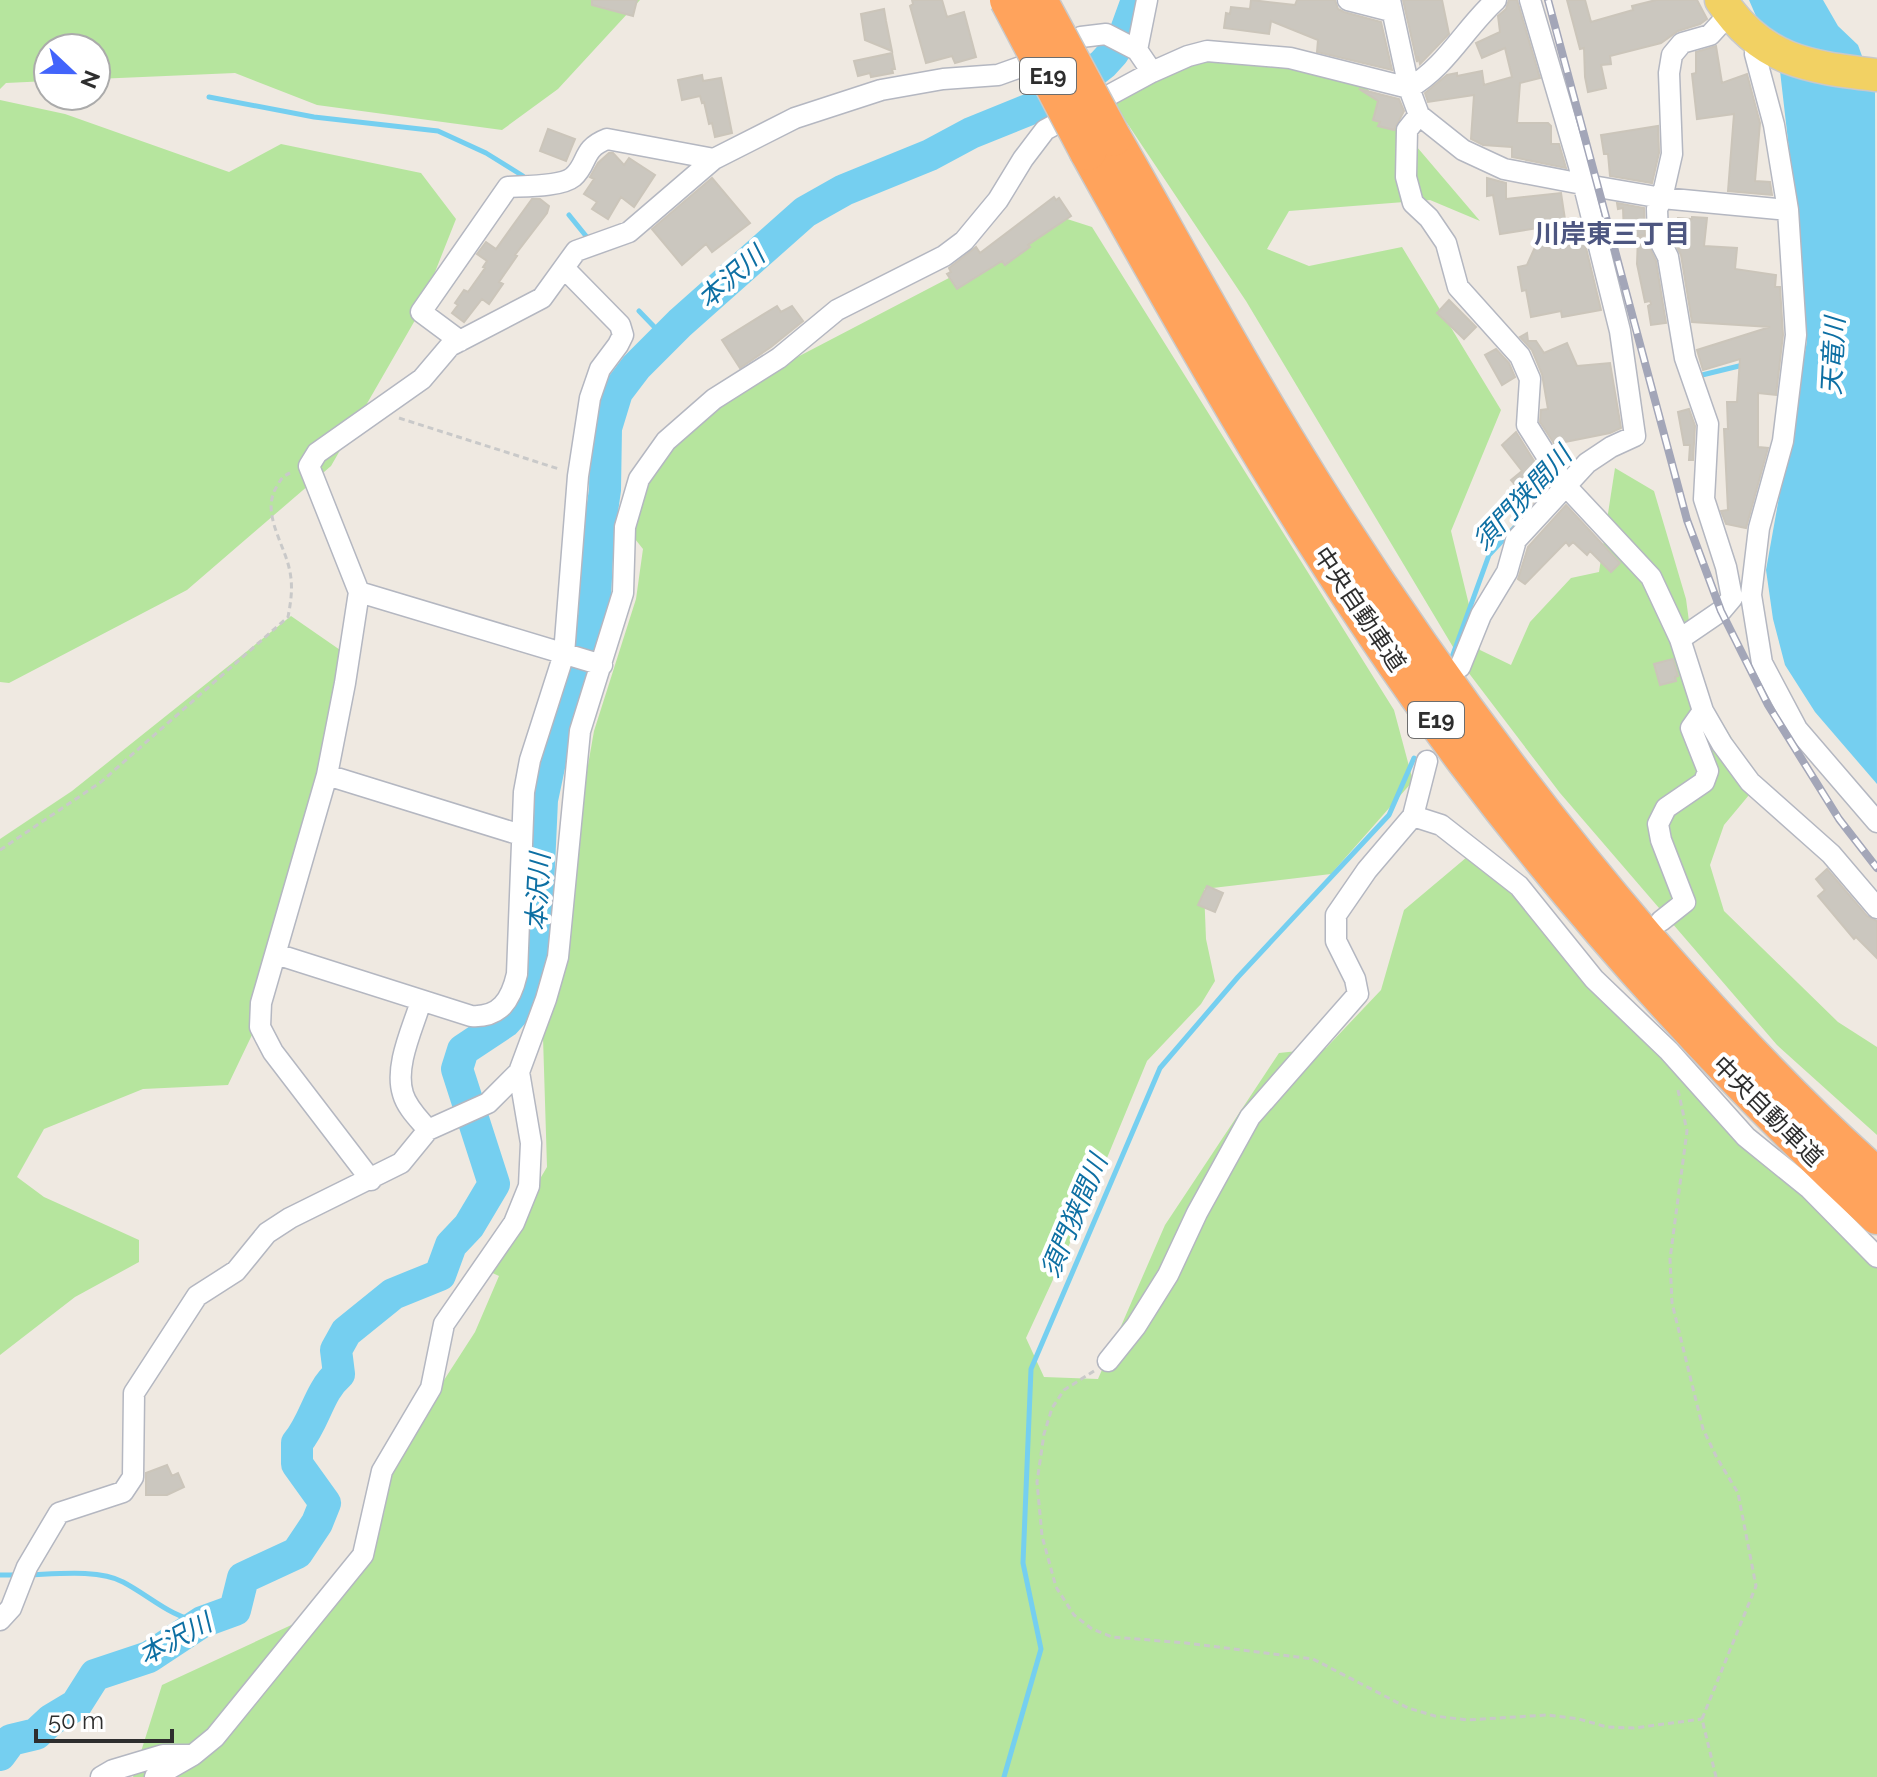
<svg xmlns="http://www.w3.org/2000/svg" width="1877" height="1777" font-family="Raleway,'Noto Sans JP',sans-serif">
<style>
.green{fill:#b6e59e}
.water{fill:#75cff0}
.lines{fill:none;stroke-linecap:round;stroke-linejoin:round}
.stream{stroke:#75cff0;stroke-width:5}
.river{stroke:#75cff0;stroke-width:32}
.building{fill:#cbc7bf;stroke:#cbc5ba;stroke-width:2}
.minor-casing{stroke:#b4b7c1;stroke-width:23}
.primary-casing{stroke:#c9c9c9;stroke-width:35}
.motorway-casing{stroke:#c9c9c9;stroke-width:39}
.path{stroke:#c9c9c9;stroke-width:3;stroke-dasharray:6 4;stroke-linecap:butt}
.minor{stroke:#fff;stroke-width:20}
.primary{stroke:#f2d163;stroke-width:32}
.motorway{stroke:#ffa35c;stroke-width:36}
.rail-casing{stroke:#a3a6b8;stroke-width:8}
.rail{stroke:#fff;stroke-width:5;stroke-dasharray:15;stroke-linecap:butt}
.motorway-bridge-casing{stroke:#c9c9c9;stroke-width:39;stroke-linecap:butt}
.motorway-bridge{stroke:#ffa35c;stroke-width:36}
.labels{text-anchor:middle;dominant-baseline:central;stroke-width:8;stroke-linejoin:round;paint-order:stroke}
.shield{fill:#fff;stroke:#6d6d6d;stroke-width:2}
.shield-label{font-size:22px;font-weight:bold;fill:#2e2e2e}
.street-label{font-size:24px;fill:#2e2e2e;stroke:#fff}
.neighbourhood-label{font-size:26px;font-weight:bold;fill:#4d5680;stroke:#fff}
.water-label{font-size:26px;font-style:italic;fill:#0d6fa3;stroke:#fff}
</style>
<rect width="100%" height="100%" fill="#efe9e1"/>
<path class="green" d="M0 0H640L558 89 502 130 317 105 235 73 96 79V48H48V81L6 83 0 89Z
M1209 56 1359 79 1480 221 1430 200 1289 211 1267 249 1309 266 1402 247 1501 410 1451 531 1480 650 1511 665 1530 622 1571 578 1599 572 1615 468 1654 491 1686 599 1697 681 1759 783 1724 825 1710 865 1724 911 1838 1022 1877 1047V1135L1777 1045 1560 793 1468 672 1246 301 1113 102Z
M0 100 65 114 229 172 281 144 421 173 456 219 418 315 331 466 187 590 9 683 0 682Z
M1064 218 1092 227 1394 710 1413 781 1331 874 1204 889 1206 939 1215 981 1201 1004 1147 1061 1088 1204 1026 1338 1044 1377 1098 1379 1165 1225 1279 1053 1326 1048 1381 990 1404 910 1467 857 1509 883 1877 1260V1777H133L162 1685 313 1615 384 1514 388 1467 475 1332 499 1276 486 1270 547 1167 543 1037 549 987 594 731 636 599 643 549 623 524 637 476 711 402Z
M291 616 343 652 332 750 260 1018 228 1085 143 1089 44 1129 17 1177 44 1197 139 1240V1262L75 1297 0 1355V839L72 791Z"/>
<path class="water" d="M1749 0H1823L1838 26 1858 45 1875 92 1877 784 1815 712 1785 665 1773 619 1766 570 1807 341 1796 210 1780 71Z"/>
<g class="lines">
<path class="stream" d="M209 97 314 117 438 131 486 153 523 176
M569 215 586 236
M639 311 665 338
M1698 376 1743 365
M1452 657 1489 555 1515 527
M0 1575H19
M29 1575C56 1574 99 1569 123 1582 150 1596 171 1618 202 1622
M1004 1777 1041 1649 1023 1563 1031 1369 1160 1068 1238 977 1389 815 1414 758"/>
<path class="river" d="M0 1755 11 1740 36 1734 51 1720 76 1705 95 1675 149 1657 202 1622 235 1610 243 1578 297 1553 317 1523 325 1503 297 1464V1443C316 1420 318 1392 339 1374L336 1350 346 1332 393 1294 440 1275 451 1245 469 1226 494 1184 457 1069 463 1050 505 1022 522 1003 534 976 542 800 554 743 588 647 594 617 598 539 605 490 606 428 617 392 636 367 680 323 805 212 844 190 930 155 971 133 1038 106 1084 79 1103 64 1113 53 1125 33 1137 0"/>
</g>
<path class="building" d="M592 0H637L633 16 592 5Z
M912 0H942L947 17 964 12 976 57 955 63 952 56 926 63 910 6 913 4Z
M1251 0 1295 5 1297 0H1335L1338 9 1344 12 1381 22 1392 70 1317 52 1318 40 1271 21 1269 34 1224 28 1226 13 1230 14 1231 7 1250 9Z
M1403 0H1442L1449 34 1420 64 1418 56 1417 62Z
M1509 0H1517L1540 78 1520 83 1517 123H1548L1551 126V144H1559L1566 168 1512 157V147L1483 145 1471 139 1474 95 1428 102 1425 93 1447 75 1457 73V76L1482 71 1484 85 1512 77 1505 48 1482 58 1476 43 1500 32 1498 16 1506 9Z
M1567 0H1585L1591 22 1633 10 1632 6 1656 0H1697L1707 19 1700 24 1678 31 1661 43 1610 56 1611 64 1601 65 1606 88 1588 92 1585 77 1584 48 1580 49Z
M884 9 886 21 892 51 865 40 861 14Z
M1716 46 1722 83 1747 74 1760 123 1755 181 1770 182 1772 195 1728 191 1734 114 1697 119 1692 74 1696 73V52Z
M892 53 895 69H892L893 73 871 77 870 73 858 76 854 61Z
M702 75 703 81 721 78 732 133 715 137 712 123 709 124 704 102 702 103 700 96 682 100 678 80Z
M1359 89 1399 99 1404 111 1394 130 1378 126 1380 122 1373 120 1378 101Z
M1658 126 1659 153 1652 183 1610 176 1608 154H1604L1601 135Z
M548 129 575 139 566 161 540 151Z
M609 153H613L624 165 629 158 655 175 634 207 621 197 608 219 592 209 597 202 584 194 594 179 590 177 598 163Z
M712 178 750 223 712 252 706 244 682 265 652 229Z
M1487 178 1506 183V199L1561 193 1566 226 1580 223 1601 310 1562 317 1561 311 1531 317 1526 290 1522 291 1518 267 1527 265 1544 227 1500 234 1493 195 1487 196Z
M1054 197 1056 200 1059 198 1071 216 1028 245 1030 247 1005 265 1002 261 957 289 947 274 951 272 949 268 976 247 980 253Z
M532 199H540L549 206 547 213 515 255 517 256 499 282 503 284 489 304 482 299 464 322 452 313 458 305 455 303 464 290 468 292 485 268 483 267 487 261 477 254 486 242 496 249Z
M1617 203 1644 208 1645 235 1624 236 1623 208 1618 209Z
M1692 217 1707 218 1704 246 1737 248 1735 269 1776 275 1775 287H1780L1783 335 1776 395 1758 393V447L1768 448 1746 528 1726 524 1721 511 1728 510 1724 429H1728L1727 402H1737L1740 359 1703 370 1697 350 1770 327 1692 322 1681 255 1672 237H1676L1678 218 1692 219Z
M1638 237H1645L1656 261 1666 323 1651 325 1648 306 1651 304 1650 301 1645 302 1637 264Z
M1449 300 1476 327 1464 339 1437 313Z
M777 306 781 312 792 306 803 321 771 347 740 368 722 340Z
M1527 333 1528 341H1536L1544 353 1567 343 1577 366 1610 363 1621 428 1610 433 1560 443 1564 449 1559 451 1540 422 1541 410 1548 409 1542 374 1532 350 1520 337Z
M1496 349 1509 363 1515 377 1502 385 1485 355Z
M1689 409 1695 426 1693 460H1689L1690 445H1684L1678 412Z
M1516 432 1549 485 1532 504 1511 480 1522 471 1502 445Z
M1566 505 1620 563 1611 572 1590 551 1587 555 1573 542 1569 546 1566 542 1525 584 1518 579 1528 547Z
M1673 659 1678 676 1675 677 1676 681 1660 685 1654 664Z
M1827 869 1867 916 1877 921V958L1856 937 1854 939 1818 896 1825 890 1816 879Z
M1207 886 1223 893 1215 912 1198 905Z
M167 1465 172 1476 178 1473 184 1487 167 1495H146V1473Z"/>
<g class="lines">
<g class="minor-casing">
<path id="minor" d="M1348 0 1391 11
M1390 0 1409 88 1419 115 1463 150 1504 169 1598 187 1662 198 1788 210
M1756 39 1755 54 1774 125 1788 210 1796 335 1783 441 1759 528 1751 595 1762 663 1797 729 1877 822
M1137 50 1147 0
M1419 115 1407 130 1406 177 1413 203 1429 218 1446 243 1458 287 1520 356 1530 379 1527 425 1565 485 1651 577 1680 639 1703 711 1722 744 1750 782 1831 854 1877 908
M460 341 421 312 508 187C523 186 561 187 573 177 589 163 581 149 607 139L714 159
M359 592 602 665
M1680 639 1721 611 1732 598 1726 567 1704 499 1708 424 1685 358 1668 257 1658 237 1657 209 1662 198 1672 154 1669 73 1672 55 1682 43 1710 35 1730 13
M1460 667 1481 615 1507 572 1516 540 1587 463 1611 447 1635 436 1620 331 1579 166 1530 0
M327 775 521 835
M1413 816 1441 825 1519 886 1594 979 1669 1051 1746 1137 1809 1188 1877 1257
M1661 921 1685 902 1661 840 1658 824 1666 808 1704 782 1708 771 1691 728 1703 711
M276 954 471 1016C500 1018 511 1000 517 974L524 792 530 760 564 654 578 476 590 398 600 369 618 345 623 335 620 325 564 268
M421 1001C413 1028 394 1066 403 1094 407 1108 419 1119 428 1130
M371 1180 273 1052 260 1027 261 1003 327 775 345 683 359 592 309 466 317 453 422 379 450 346 542 298 576 251 629 232 714 159 795 118 881 90 943 79 998 75 1057 54 1081 37 1106 34 1137 50 1152 72
M1108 1361 1136 1326 1168 1275 1197 1213 1250 1117 1358 994 1355 979 1336 941V915L1367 870 1413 816 1427 761
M0 1620 11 1608 27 1567 59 1513 123 1492 133 1477 134 1393 197 1296 236 1271 267 1233 290 1218 401 1163 428 1130 488 1103 519 1072 546 999 558 957 580 731 623 593 625 527 639 479 666 441 714 399 779 358 837 310 944 256 964 241 998 200 1023 159 1045 130 1152 72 1188 56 1207 51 1290 58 1409 88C1446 67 1465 28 1496 0
M101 1777 113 1770 163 1755H193L215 1737 363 1555 382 1471 431 1388 444 1324 514 1223 529 1186 531 1143 519 1072
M155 1777 193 1755"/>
</g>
<g class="primary-casing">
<path id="primary" d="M1721 0C1762 62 1809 67 1877 75"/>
</g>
<g class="motorway-casing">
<path id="motorway" d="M1113 138C1179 253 1242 370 1312 482 1412 642 1523 794 1646 938 1718 1021 1794 1103 1877 1176
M1088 152C1204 361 1322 570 1465 761 1589 925 1726 1076 1877 1216"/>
</g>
<path class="path" d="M399 418 559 469
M0 850 101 782 288 617C291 601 293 588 290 572 285 544 260 513 277 486 281 479 283 476 290 473
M1678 1090 1687 1131 1670 1259 1672 1303 1703 1429 1717 1458 1738 1493 1756 1586 1702 1719 1716 1777
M1094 1371 1064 1390 1052 1408 1044 1434 1037 1482 1042 1536 1056 1587 1074 1615 1092 1629 1112 1637 1186 1643 1313 1659 1408 1708 1435 1716 1467 1720 1547 1715 1579 1719 1607 1727 1634 1728 1702 1719"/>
<use href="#minor" class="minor"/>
<use href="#primary" class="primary"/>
<use href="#motorway" class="motorway"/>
<g class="rail-casing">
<path id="rail" d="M1548 0 1687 520 1721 611 1768 705 1839 819 1877 868"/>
</g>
<use href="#rail" class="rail"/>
<g class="motorway-bridge-casing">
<path id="motorway-bridge" d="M1008 0 1088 152
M1039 0 1113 138"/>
</g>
<use href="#motorway-bridge" class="motorway-bridge"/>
</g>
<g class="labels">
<g class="shield">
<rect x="1020" y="58" width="56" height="36" rx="6"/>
<rect x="1408" y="702" width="56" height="36" rx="6"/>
</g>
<g class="shield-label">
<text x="1048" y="76">E19</text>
<text x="1436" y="720">E19</text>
</g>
<g class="street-label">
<text transform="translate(1360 609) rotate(56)">中央自動車道</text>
<text transform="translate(1768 1111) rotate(45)">中央自動車道</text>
</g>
<g class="neighbourhood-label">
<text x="1612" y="234">川岸東三丁目</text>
</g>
<g class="water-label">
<text transform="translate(731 277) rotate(-41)">本沢川</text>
<text transform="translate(1833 356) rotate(-87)">天竜川</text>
<text transform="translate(1522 498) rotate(-47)">須門狭間川</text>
<text transform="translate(538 892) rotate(-87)">本沢川</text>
<text transform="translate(1074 1216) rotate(-67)">須門狭間川</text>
<text transform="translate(175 1639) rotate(-28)">本沢川</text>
</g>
</g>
<g transform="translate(72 72) rotate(112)"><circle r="38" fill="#ffffff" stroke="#ababab" stroke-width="2"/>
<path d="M0-6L14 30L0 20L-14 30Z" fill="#4264fb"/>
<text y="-12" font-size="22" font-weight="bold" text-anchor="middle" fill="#2e2e2e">N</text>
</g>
<path d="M36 1729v12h136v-12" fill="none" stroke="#2e2e2e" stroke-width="4"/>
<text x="48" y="1729" font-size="24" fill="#2e2e2e" stroke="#ffffff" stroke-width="6" paint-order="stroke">50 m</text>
</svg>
